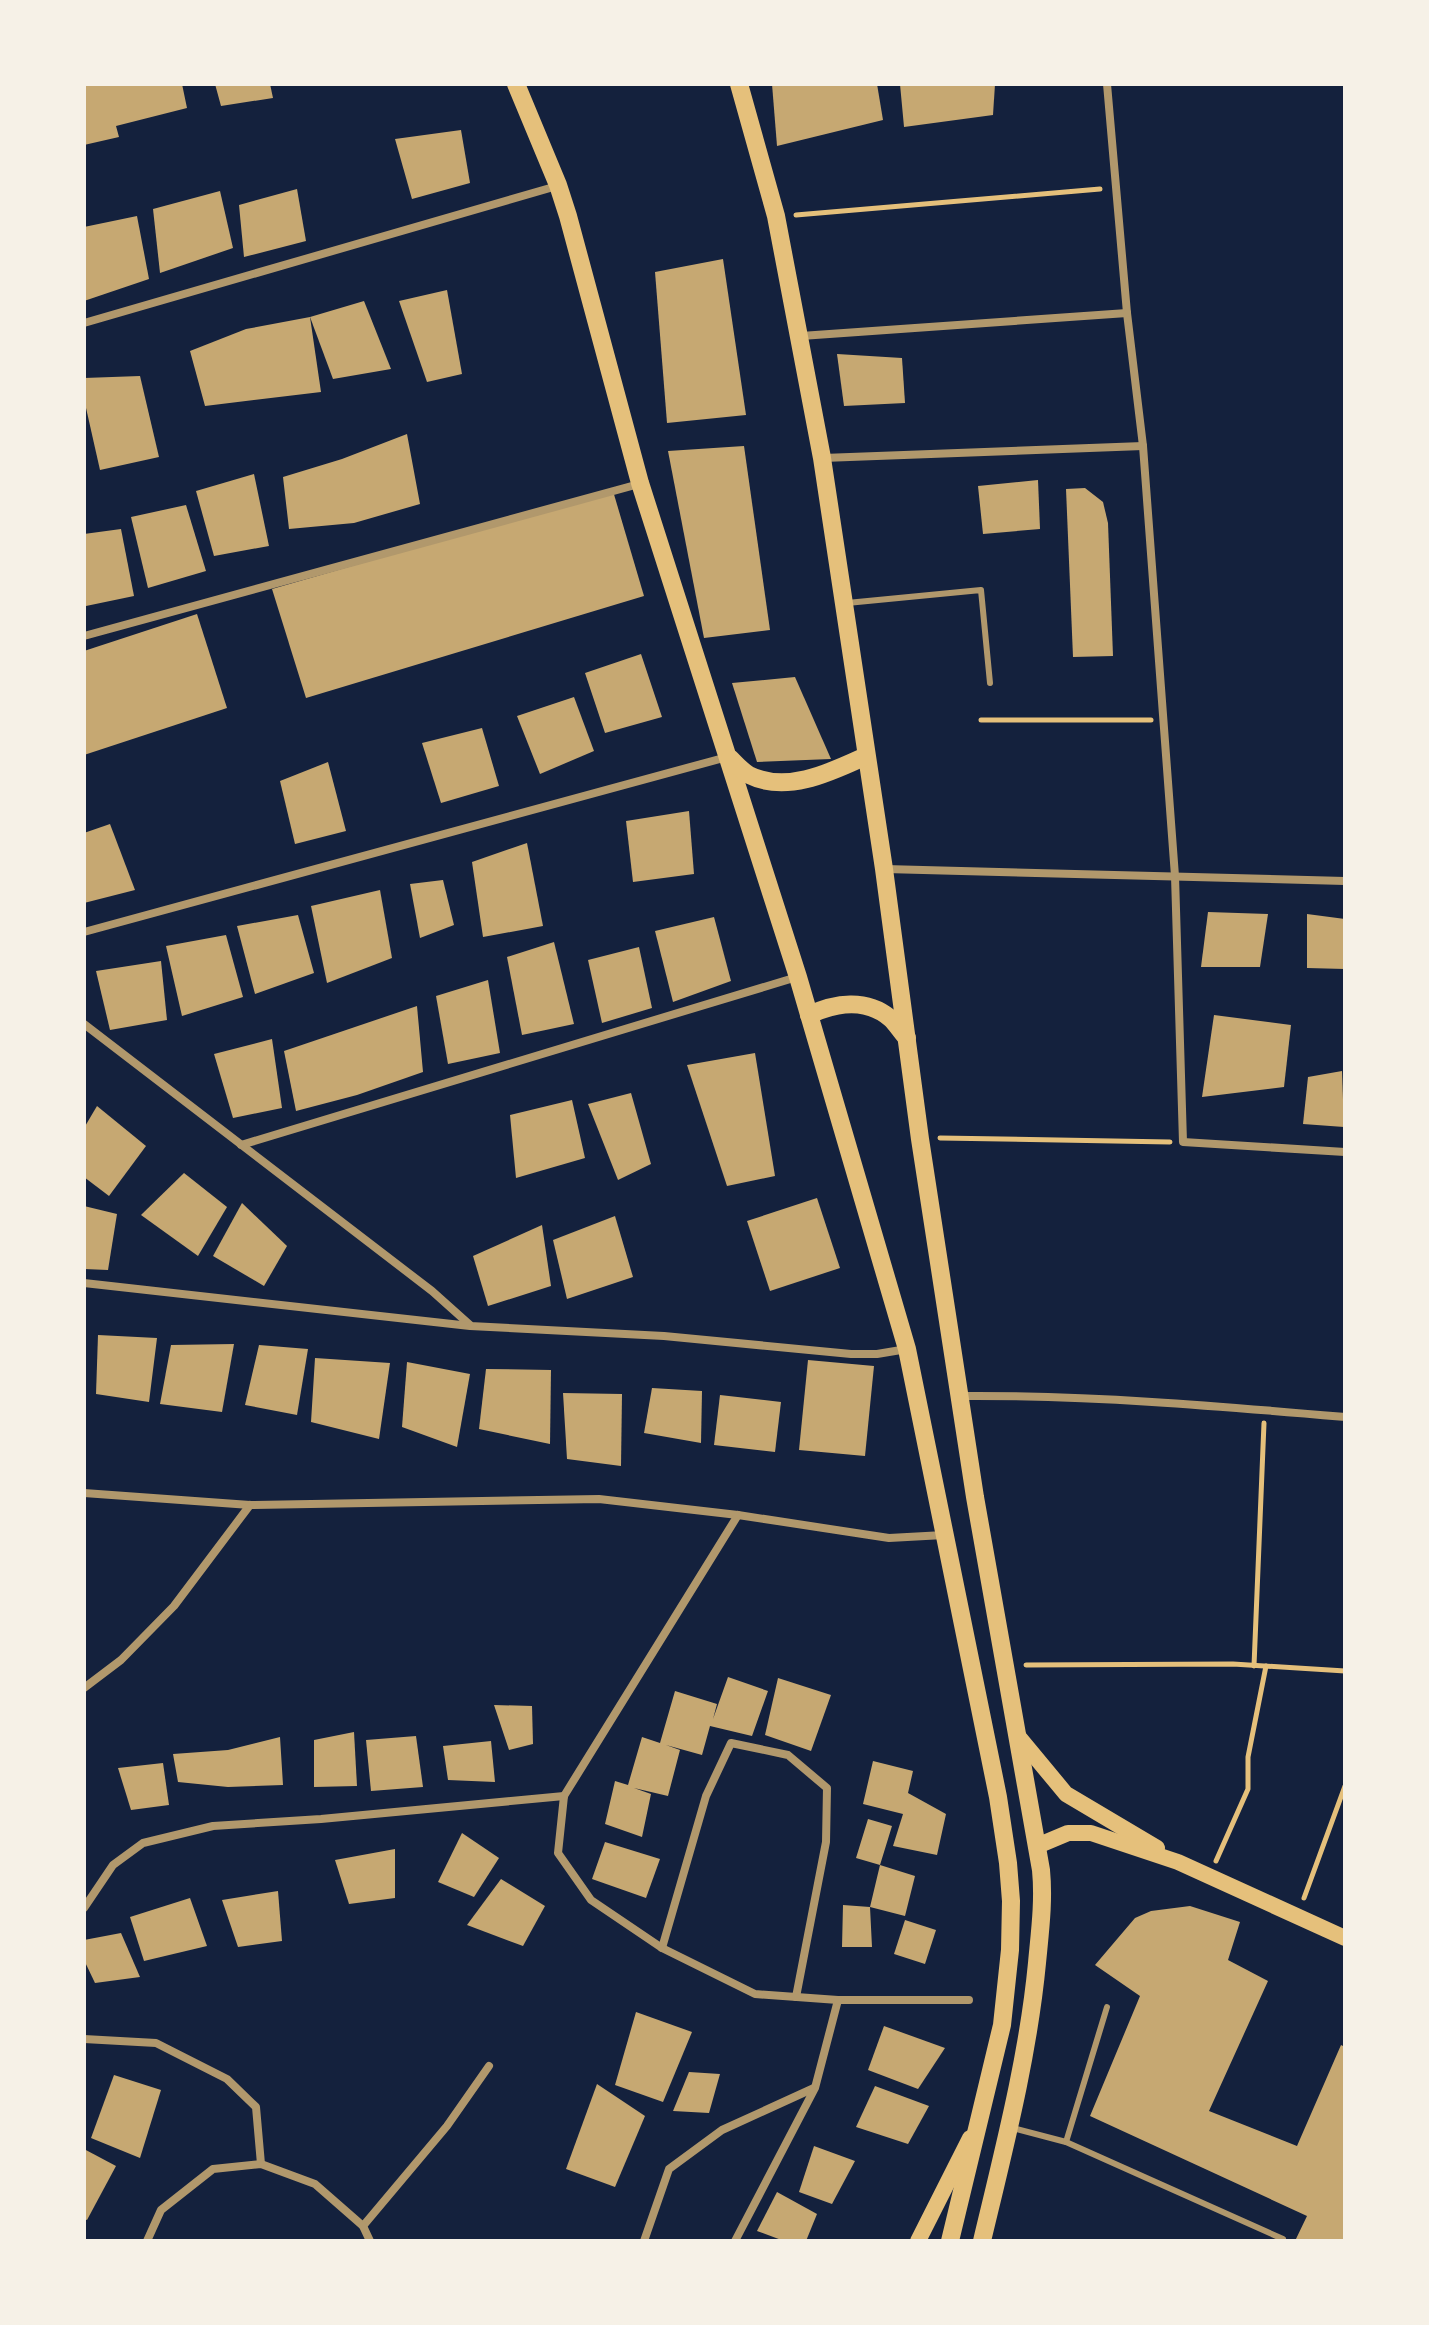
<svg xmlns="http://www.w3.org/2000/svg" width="1429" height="2325" font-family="Ubuntu,sans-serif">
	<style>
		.building { fill: #c6a872 }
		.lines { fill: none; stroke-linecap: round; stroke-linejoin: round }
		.path { stroke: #e5c07b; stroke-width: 5 }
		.service { stroke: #b1986c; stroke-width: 6 }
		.minor { stroke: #b1986c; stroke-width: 8 }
		.secondary { stroke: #e5c07b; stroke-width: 16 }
		.primary { stroke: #e5c07b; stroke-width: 18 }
	</style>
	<rect width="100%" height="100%" fill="#14213d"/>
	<g class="building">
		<polygon points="84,84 182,84 187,108 116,126 119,137 84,145"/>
		<polygon points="215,84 270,84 273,98 221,106"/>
		<polygon points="772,84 877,84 883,120 777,146"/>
		<polygon points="900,84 995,84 993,115 904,127"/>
		<polygon points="461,130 470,183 412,199 395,139"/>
		<polygon points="297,189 306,241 244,257 239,205"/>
		<polygon points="220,191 233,248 160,273 153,209"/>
		<polygon points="137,216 149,279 84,301 84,227"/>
		<polygon points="723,259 746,415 667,423 655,272"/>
		<polygon points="447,290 462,374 427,382 399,301"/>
		<polygon points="364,301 391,369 333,379 310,317"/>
		<polygon points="310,317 321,392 205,406 190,351 246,329"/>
		<polygon points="837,354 902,358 905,403 844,406"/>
		<polygon points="140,376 159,457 100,470 84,399 84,378"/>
		<polygon points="407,434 420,504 354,523 289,529 283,477 342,459"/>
		<polygon points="744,446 770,630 704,638 668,451"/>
		<polygon points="254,474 269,546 214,556 196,491"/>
		<polygon points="1038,480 1040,529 983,534 978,486"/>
		<polygon points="1085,488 1103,502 1108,523 1113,656 1073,657 1066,489"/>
		<polygon points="613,491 644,596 306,698 272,589"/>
		<polygon points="186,505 206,571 148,588 131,517"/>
		<polygon points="121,529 134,596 86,606 84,534"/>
		<polygon points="197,614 227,708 84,755 84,651"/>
		<polygon points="641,654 662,717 605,733 585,673"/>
		<polygon points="795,677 831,759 757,762 732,683"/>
		<polygon points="574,697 594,751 540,774 517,716"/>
		<polygon points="482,728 499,786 441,803 422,743"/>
		<polygon points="328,762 346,831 295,844 280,781"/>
		<polygon points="689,811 694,874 633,882 626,821"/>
		<polygon points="110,824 135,890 84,903 84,833"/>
		<polygon points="527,843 543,926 483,937 472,862"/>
		<polygon points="443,880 454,925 420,938 410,884"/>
		<polygon points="380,890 392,958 327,983 311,906"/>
		<polygon points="1208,912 1268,914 1260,967 1201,967"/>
		<polygon points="1307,914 1345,919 1345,969 1307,968"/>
		<polygon points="298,915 314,973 255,994 237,926"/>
		<polygon points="714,917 731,981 673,1002 655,931"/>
		<polygon points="226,935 243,997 182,1016 166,946"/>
		<polygon points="554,942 574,1024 522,1035 507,957"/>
		<polygon points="639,947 652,1008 602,1023 588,960"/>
		<polygon points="161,961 167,1020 110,1030 96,971"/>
		<polygon points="488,980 500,1053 448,1064 436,996"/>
		<polygon points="417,1006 423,1072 357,1095 296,1111 284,1051"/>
		<polygon points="1214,1015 1291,1025 1284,1087 1202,1097"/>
		<polygon points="272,1039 282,1108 233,1118 214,1054"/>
		<polygon points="755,1053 775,1176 727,1186 687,1065"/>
		<polygon points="1342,1071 1344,1127 1303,1124 1308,1077"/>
		<polygon points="631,1093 651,1164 618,1180 588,1104"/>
		<polygon points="572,1100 585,1158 516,1178 510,1115"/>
		<polygon points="97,1106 146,1146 109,1196 84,1177 84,1128"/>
		<polygon points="184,1173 227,1207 198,1256 141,1215"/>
		<polygon points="817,1198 840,1268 770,1291 747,1221"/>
		<polygon points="242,1203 287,1246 264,1286 213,1256"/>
		<polygon points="84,1206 117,1214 108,1270 84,1269"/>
		<polygon points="615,1216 633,1277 567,1299 553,1240"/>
		<polygon points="542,1225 551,1286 488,1306 473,1256"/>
		<polygon points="98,1335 157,1338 149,1402 96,1394"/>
		<polygon points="234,1344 222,1412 160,1404 171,1345"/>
		<polygon points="259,1345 308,1349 297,1415 245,1405"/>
		<polygon points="315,1358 390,1363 379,1439 311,1422"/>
		<polygon points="808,1360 874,1366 865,1456 799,1450"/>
		<polygon points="407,1362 470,1374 457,1447 402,1427"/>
		<polygon points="486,1369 551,1370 550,1444 479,1429"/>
		<polygon points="652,1388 702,1391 701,1443 644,1433"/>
		<polygon points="563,1393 622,1394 621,1466 567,1459"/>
		<polygon points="720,1395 781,1402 775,1452 714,1445"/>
		<polygon points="728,1677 768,1691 752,1736 710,1726 702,1755 666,1745 680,1750 668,1796 634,1788 651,1794 642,1837 605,1824 615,1781 628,1785 642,1737 660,1743 675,1691 717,1704 713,1719"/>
		<polygon points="778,1678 831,1695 811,1751 765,1735"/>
		<polygon points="494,1705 532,1706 533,1744 509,1750"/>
		<polygon points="354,1732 357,1786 314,1787 314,1740"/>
		<polygon points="416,1736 423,1787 371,1791 366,1740"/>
		<polygon points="280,1737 283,1785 228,1787 178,1782 173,1754 228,1750"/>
		<polygon points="491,1741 495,1782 448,1780 443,1746"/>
		<polygon points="873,1761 913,1771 908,1793 946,1814 937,1855 893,1846 903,1814 863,1804"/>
		<polygon points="163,1763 169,1805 131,1810 118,1768"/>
		<polygon points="868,1819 892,1826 880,1865 915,1876 905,1916 870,1907 872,1947 842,1947 843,1905 870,1907 880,1865 856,1858"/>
		<polygon points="462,1833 499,1858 474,1897 438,1882"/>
		<polygon points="605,1842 660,1859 646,1898 592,1879"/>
		<polygon points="395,1849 395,1898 349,1904 335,1860"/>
		<polygon points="501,1879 545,1906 523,1946 467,1925"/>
		<polygon points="278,1891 282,1941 238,1947 222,1900"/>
		<polygon points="190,1898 207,1946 144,1961 130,1917"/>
		<polygon points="1190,1906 1240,1922 1228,1960 1268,1981 1209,2111 1297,2146 1341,2045 1345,2047 1345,2241 1295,2241 1307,2216 1090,2116 1140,1996 1095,1965 1135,1918 1151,1911"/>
		<polygon points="905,1920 936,1930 925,1964 894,1954"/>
		<polygon points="121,1933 140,1977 95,1983 84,1960 84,1940"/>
		<polygon points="636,2012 692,2032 663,2102 615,2085"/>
		<polygon points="884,2026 945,2048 918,2089 868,2070"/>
		<polygon points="689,2072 720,2074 709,2113 673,2111"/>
		<polygon points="114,2075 161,2090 140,2158 91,2138"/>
		<polygon points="597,2084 645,2116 615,2187 566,2169"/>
		<polygon points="875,2086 929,2106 908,2144 856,2127"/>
		<polygon points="814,2146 855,2161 832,2204 799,2192"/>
		<polygon points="84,2149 116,2166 87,2220 84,2219"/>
		<polygon points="777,2192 817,2214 806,2241 784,2241 757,2231"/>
	</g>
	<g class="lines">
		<g class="path">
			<polyline points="796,215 1100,189"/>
			<polyline points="981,720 1151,720"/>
			<polyline points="940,1138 1170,1142"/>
			<polyline points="1026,1665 1233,1664 1345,1671"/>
			<polyline points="1254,1666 1264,1423"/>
			<polyline points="1216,1861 1248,1789 1248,1757 1266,1666"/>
			<polyline points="1304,1898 1345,1786"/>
		</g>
		<g class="service">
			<polyline points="847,603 981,590 990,683"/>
			<polyline points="1013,2128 1066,2142 1283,2239"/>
			<polyline points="1066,2142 1107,2007"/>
		</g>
		<g class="minor">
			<polyline points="1107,84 1127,313 1143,446 1175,876 1183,1142 1345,1152"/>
			<polyline points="84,323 557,186"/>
			<polyline points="801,336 1127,313"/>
			<polyline points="823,458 1143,446"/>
			<polyline points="84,636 639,484"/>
			<polyline points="885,869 1345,881"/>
			<polyline points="84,932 727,757"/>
			<polyline points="84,1024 432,1291 470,1325"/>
			<polyline points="241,1145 797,977"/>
			<polyline points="84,1283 470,1326 664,1336 851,1354 877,1354 907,1349"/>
			<path d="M961,1396C1090,1395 1217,1406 1345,1417"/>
			<polyline points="84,1493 250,1505 599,1499 738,1515 889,1538 944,1535"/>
			<polyline points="738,1515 564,1796 558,1853 591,1900 662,1948 755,1994 838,2000 969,2000"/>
			<polyline points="84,1688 121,1660 174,1606 250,1505"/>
			<polyline points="84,1908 113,1865 143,1843 213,1826 321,1819 564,1796"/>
			<polyline points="662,1948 706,1796 731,1743 788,1755 827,1788 826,1842 796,1997"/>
			<polyline points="84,2039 156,2043 227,2079 256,2107 261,2164"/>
			<polyline points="363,2226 447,2126 489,2066"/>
			<polyline points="147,2241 161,2210 213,2169 261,2164 315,2184 363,2226 370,2241"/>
			<polyline points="644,2241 669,2169 722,2130 814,2088"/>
			<polyline points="735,2241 815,2088 838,2000"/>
		</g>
		<g class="secondary">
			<polyline points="1018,1736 1066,1794 1157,1848"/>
			<polyline points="1037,1846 1068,1833 1091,1833 1178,1862 1345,1938"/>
			<polyline points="918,2241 970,2138"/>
		</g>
		<g class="primary">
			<polyline points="516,84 558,185 568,216 640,483 798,977 907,1349 998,1797 1008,1863 1011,1901 1010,1950 1002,2025 950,2241"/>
			<path d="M739,84L776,216L822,458L884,869L920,1139L975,1497L1041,1870C1044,1901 1040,1931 1037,1963C1028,2057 1004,2149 982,2241"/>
			<path d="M730,758C736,764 742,771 749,775C787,794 831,772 866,756"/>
			<path d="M809,1015C835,1003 866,998 890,1018C896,1023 901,1032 907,1038"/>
		</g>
	</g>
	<rect width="1429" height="2325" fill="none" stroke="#f6f1e7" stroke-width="172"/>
</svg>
